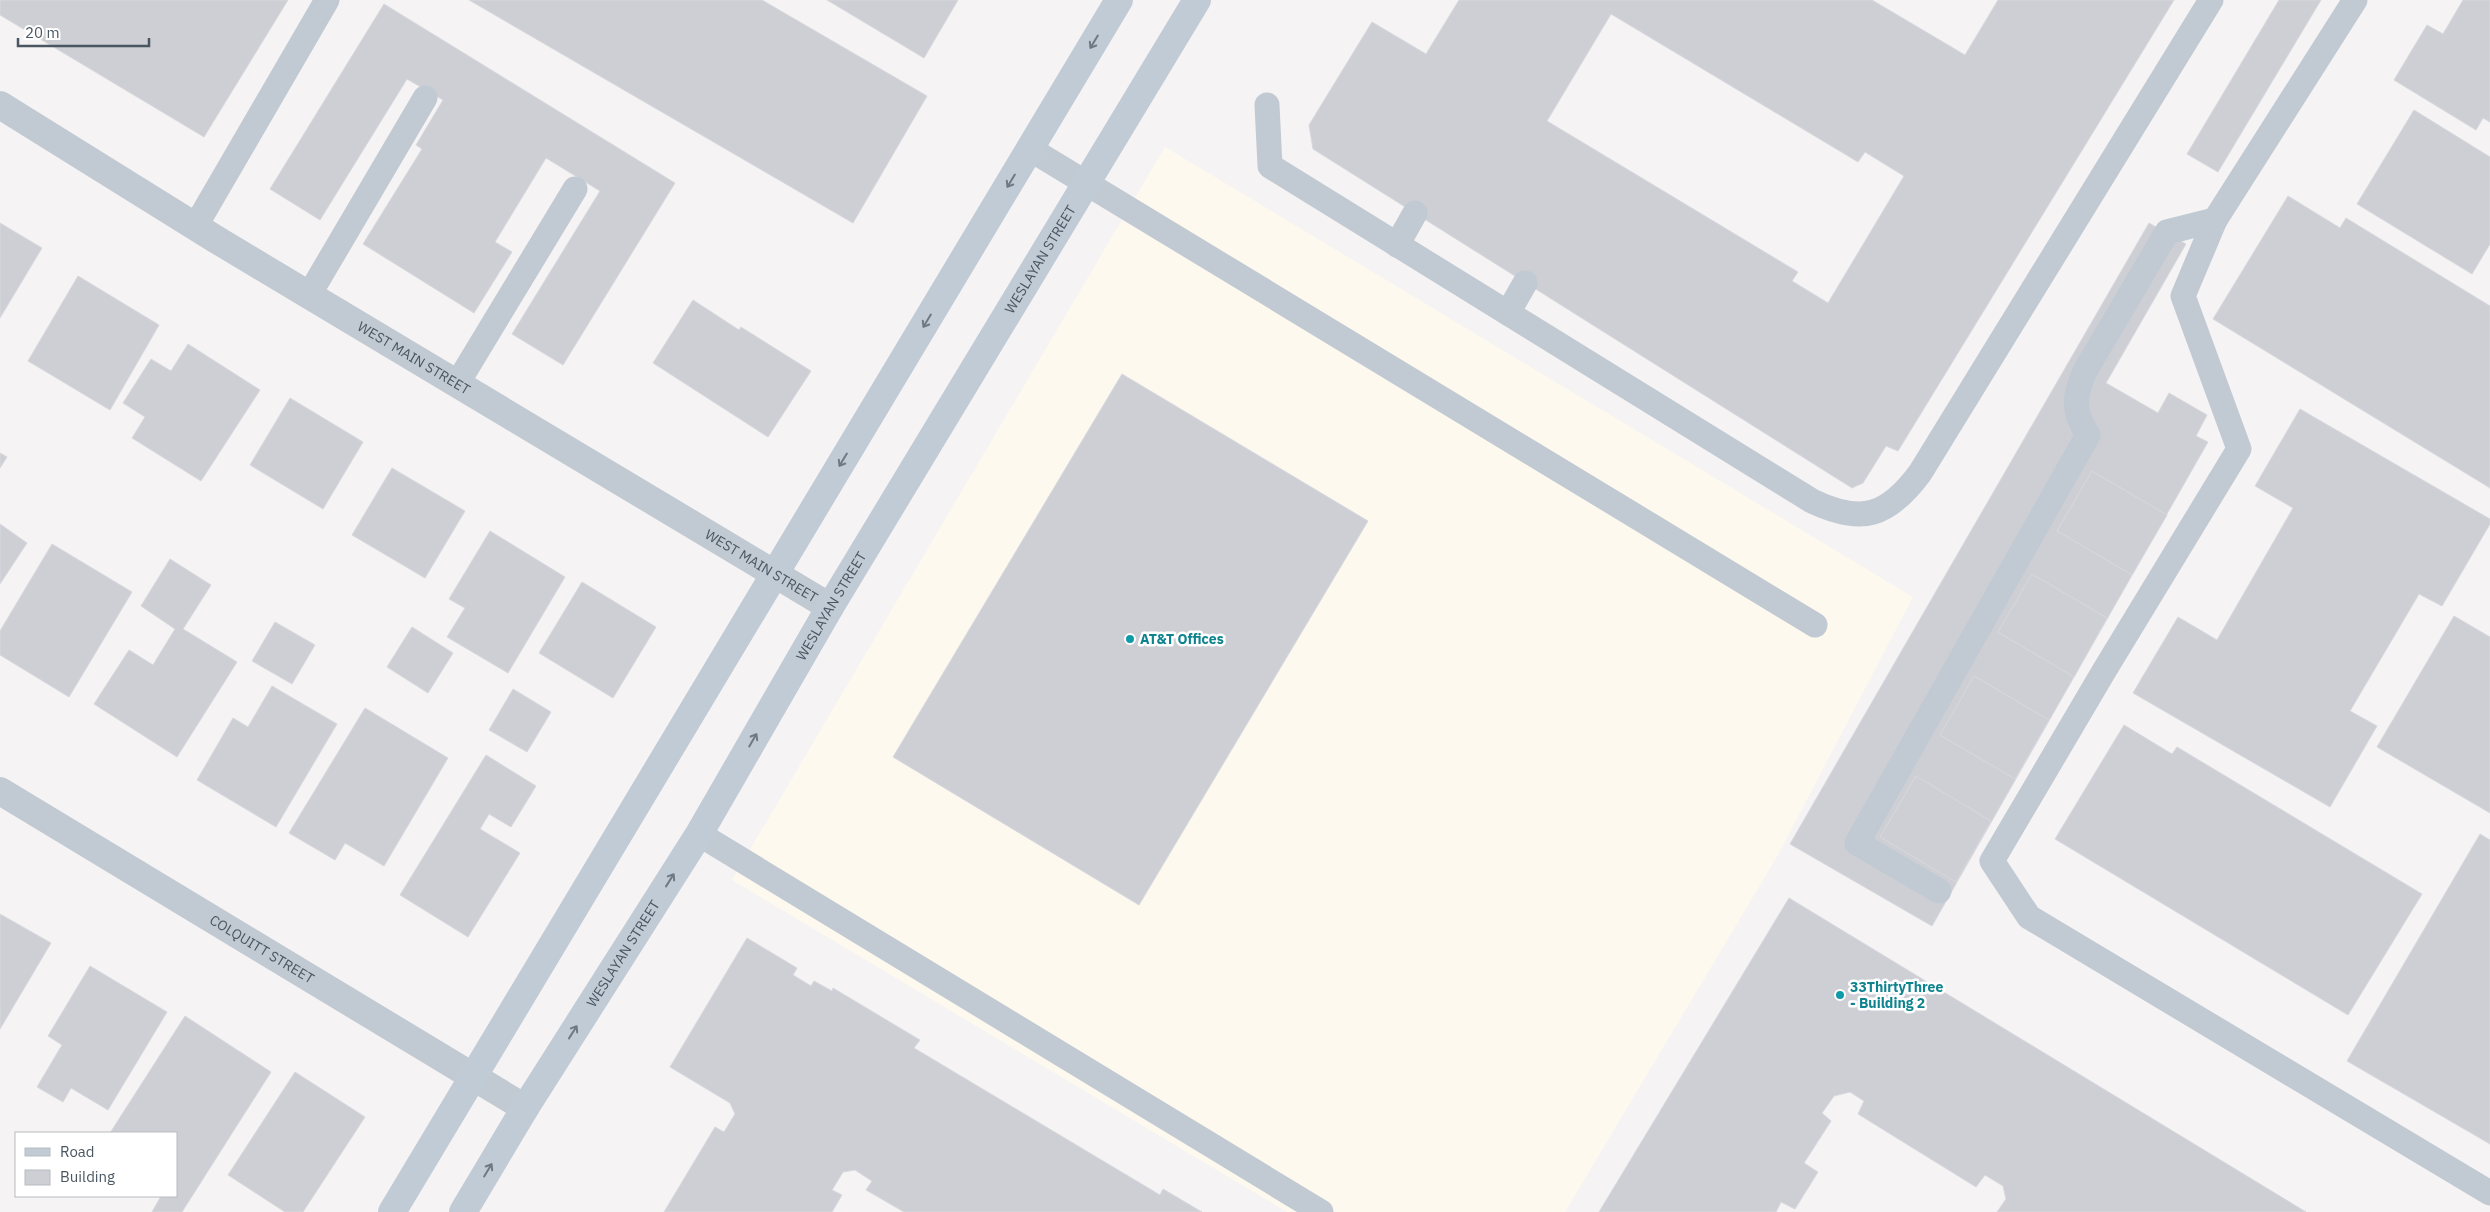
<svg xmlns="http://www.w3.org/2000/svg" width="2490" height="1212" font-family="'IBM Plex Sans',sans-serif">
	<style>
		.commercial { fill: #fdf9ef }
		.building { fill: #cdcfd5; stroke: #d7d9de; fill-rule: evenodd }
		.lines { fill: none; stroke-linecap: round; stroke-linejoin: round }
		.service { stroke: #c1cad2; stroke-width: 25 }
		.minor { stroke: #c1cad2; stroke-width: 28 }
		.secondary { stroke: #c1cbd6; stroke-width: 28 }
		.oneway { stroke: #6e7984 }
		.culture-dot { fill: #0f9aa8; stroke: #fff; stroke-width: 2 }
		.labels { text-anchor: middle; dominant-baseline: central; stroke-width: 5; stroke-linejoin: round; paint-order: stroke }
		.street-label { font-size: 14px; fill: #4a5661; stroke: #fff }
		.culture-label { font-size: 14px; font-weight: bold; fill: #0d838f; stroke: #fff; text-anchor: start }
	</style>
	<rect width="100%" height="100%" fill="#f5f3f3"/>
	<polygon class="commercial" points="1165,147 1913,597 1778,855 1565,1212 1287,1212 732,880"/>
	<g class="building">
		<polygon points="0,0 288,0 204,137 0,15"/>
		<polygon points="469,0 762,0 927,96 853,223"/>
		<polygon points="827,0 958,0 924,58"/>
		<path d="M1459,0H1872L1965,55L1998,0H2174L1898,451L1886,446L1863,483L1852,488L1313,149L1309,125L1372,22L1426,54ZM1611,14L1858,162L1865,152L1904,176L1828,303L1792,281L1798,272L1547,121Z"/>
		<polygon points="2279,0 2321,0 2218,172 2187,154"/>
		<polygon points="2463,0 2490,0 2490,122 2483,118 2476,130 2394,80 2427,25 2443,34"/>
		<polygon points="384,4 675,183 563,365 512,334 600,191 546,158 495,242 512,252 474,313 363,244 422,149 416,145 443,100 407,79 320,220 270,189"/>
		<polygon points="2414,110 2490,157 2490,244 2472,274 2357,204"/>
		<polygon points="2288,196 2340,228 2346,218 2490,306 2490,488 2213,319"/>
		<polygon points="0,223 42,248 0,318"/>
		<polygon points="2149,223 2186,244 2106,383 2158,413 2169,393 2207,415 2196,436 2208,442 1932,926 1790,844"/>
		<polygon points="78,276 159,325 110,410 28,361"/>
		<polygon points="693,300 739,330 741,327 811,371 768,437 653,363"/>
		<polygon points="188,344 260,390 201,481 132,438 145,417 123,403 151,359 171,371"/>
		<polygon points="1122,374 1368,521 1139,905 893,757"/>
		<polygon points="290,398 363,442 323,509 250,465"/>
		<polygon points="2300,409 2490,519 2490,524 2442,606 2419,594 2350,711 2377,726 2330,807 2133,693 2178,617 2217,640 2293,508 2255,486"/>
		<polygon points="0,453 7,457 0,468"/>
		<polygon points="392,468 465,511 425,578 352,535"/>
		<polygon points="2092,471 2167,515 2132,575 2057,531"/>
		<polygon points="0,524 27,543 0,584"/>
		<polygon points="490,531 565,577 508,673 447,637 465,608 449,599"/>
		<polygon points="52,544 132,592 69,697 0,655 0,631"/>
		<polygon points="170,559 211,585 183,629 237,662 177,757 94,704 129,650 153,665 175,629 141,606"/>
		<polygon points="2032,574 2107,618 2074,677 1998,632"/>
		<polygon points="582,582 656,627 613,698 539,653"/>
		<polygon points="2454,616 2490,637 2490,813 2377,747"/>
		<polygon points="275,622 315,645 292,684 252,661"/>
		<polygon points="412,627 453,653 428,693 387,667"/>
		<polygon points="1974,676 2049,720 2015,779 1940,735"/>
		<polygon points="272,686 337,724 276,827 197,780 233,718 248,727"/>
		<polygon points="513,689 551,712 527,752 489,730"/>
		<polygon points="365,708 448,758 384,866 345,843 335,860 289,833"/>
		<polygon points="2124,725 2172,754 2177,747 2422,894 2348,1015 2055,839"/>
		<polygon points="486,755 536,786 511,827 489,814 480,829 520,853 468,937 400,895"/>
		<polygon points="1916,776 1991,821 1956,882 1880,837"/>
		<polygon points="2480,834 2490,840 2490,1144 2347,1061"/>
		<polygon points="1789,898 2306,1212 1997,1212 2006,1199 2003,1186 1985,1175 1976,1187 1858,1114 1864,1101 1850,1092 1834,1096 1822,1113 1831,1121 1804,1163 1818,1172 1795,1209 1781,1202 1776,1212 1599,1212"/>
		<polygon points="0,914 51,943 0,1029"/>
		<polygon points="747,938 797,968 793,975 811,986 814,981 832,991 833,988 920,1040 914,1048 1160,1195 1163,1189 1202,1212 904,1212 866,1190 872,1181 855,1170 843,1172 832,1190 842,1195 832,1212 664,1212 715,1127 724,1132 735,1114 730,1103 670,1067"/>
		<polygon points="90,966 167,1012 108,1110 71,1088 63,1102 37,1087 62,1045 48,1036"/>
		<polygon points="185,1016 271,1072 182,1212 152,1212 161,1196 176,1196 176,1133 110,1133"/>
		<polygon points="295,1072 365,1117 303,1212 285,1212 228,1175"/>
	</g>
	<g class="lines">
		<g class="service">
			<polyline points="2355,0 2215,220 2183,296 2239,449 2104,671 1992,861 2029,917 2490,1193"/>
			<path d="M1267,105L1270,166L1812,501C1862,525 1888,516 1920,473L2211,0"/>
			<polyline points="1030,149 1815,625"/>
			<polyline points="195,227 327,0"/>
			<polyline points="1397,245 1415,213"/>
			<polyline points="309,295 425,98"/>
			<polyline points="1508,313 1525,283"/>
			<polyline points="457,384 575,189"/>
			<polyline points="699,834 1321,1212"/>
			<path d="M1939,891L1857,843L2088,435C2072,411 2074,396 2085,371L2167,232L2215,220"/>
		</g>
		<g class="minor">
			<path id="s1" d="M0,105L217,240L830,607"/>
			<path id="s2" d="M0,791L525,1108"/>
		</g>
		<g class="secondary">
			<polyline points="392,1212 1119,0"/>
			<path id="s3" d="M463,1212L525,1108L699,834L830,607L1197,0"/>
		</g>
	</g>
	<defs><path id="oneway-shaft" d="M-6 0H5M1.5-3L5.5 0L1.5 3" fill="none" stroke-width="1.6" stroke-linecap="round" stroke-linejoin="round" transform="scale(1.25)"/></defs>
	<g class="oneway">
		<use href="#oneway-shaft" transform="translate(1094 42) rotate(121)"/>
		<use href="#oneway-shaft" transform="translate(1011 181) rotate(121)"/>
		<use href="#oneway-shaft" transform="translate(927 321) rotate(121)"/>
		<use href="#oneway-shaft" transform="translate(843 460) rotate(121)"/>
		<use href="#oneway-shaft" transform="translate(753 740) rotate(-60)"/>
		<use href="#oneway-shaft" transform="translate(670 880) rotate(-58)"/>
		<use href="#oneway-shaft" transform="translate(573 1032) rotate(-58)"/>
		<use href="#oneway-shaft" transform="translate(488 1170) rotate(-59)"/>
	</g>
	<g class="culture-dot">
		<circle cx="1130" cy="639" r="5"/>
		<circle cx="1840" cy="995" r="5"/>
	</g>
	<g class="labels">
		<g class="street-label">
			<text stroke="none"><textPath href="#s3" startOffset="1114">WESLAYAN STREET</textPath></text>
			<text stroke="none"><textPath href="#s1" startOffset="485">WEST MAIN STREET</textPath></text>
			<text stroke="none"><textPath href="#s1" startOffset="890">WEST MAIN STREET</textPath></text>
			<text stroke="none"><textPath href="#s3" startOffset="709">WESLAYAN STREET</textPath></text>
			<text stroke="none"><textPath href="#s2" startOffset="306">COLQUITT STREET</textPath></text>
			<text stroke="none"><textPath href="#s3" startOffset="304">WESLAYAN STREET</textPath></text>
		</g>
		<g class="culture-label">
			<text x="1140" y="639">AT&amp;T Offices</text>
			<text x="1850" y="987">33ThirtyThree<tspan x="1850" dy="16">- Building 2</tspan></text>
		</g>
	</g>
	<rect x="15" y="1132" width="162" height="65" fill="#ffffff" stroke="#b7bbc0"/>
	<rect x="25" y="1148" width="25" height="8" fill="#c1cbd6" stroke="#b7bbc0"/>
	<text x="60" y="1157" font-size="15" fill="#4a5661">Road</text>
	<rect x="25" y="1170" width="25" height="15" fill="#cdcfd5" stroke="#b7bbc0"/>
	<text x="60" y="1182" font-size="15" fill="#4a5661">Building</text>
	<path d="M18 38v8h131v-8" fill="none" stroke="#4a5661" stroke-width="2.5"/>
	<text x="25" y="38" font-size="15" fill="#4a5661" stroke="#ffffff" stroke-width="4" paint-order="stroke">20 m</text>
</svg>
